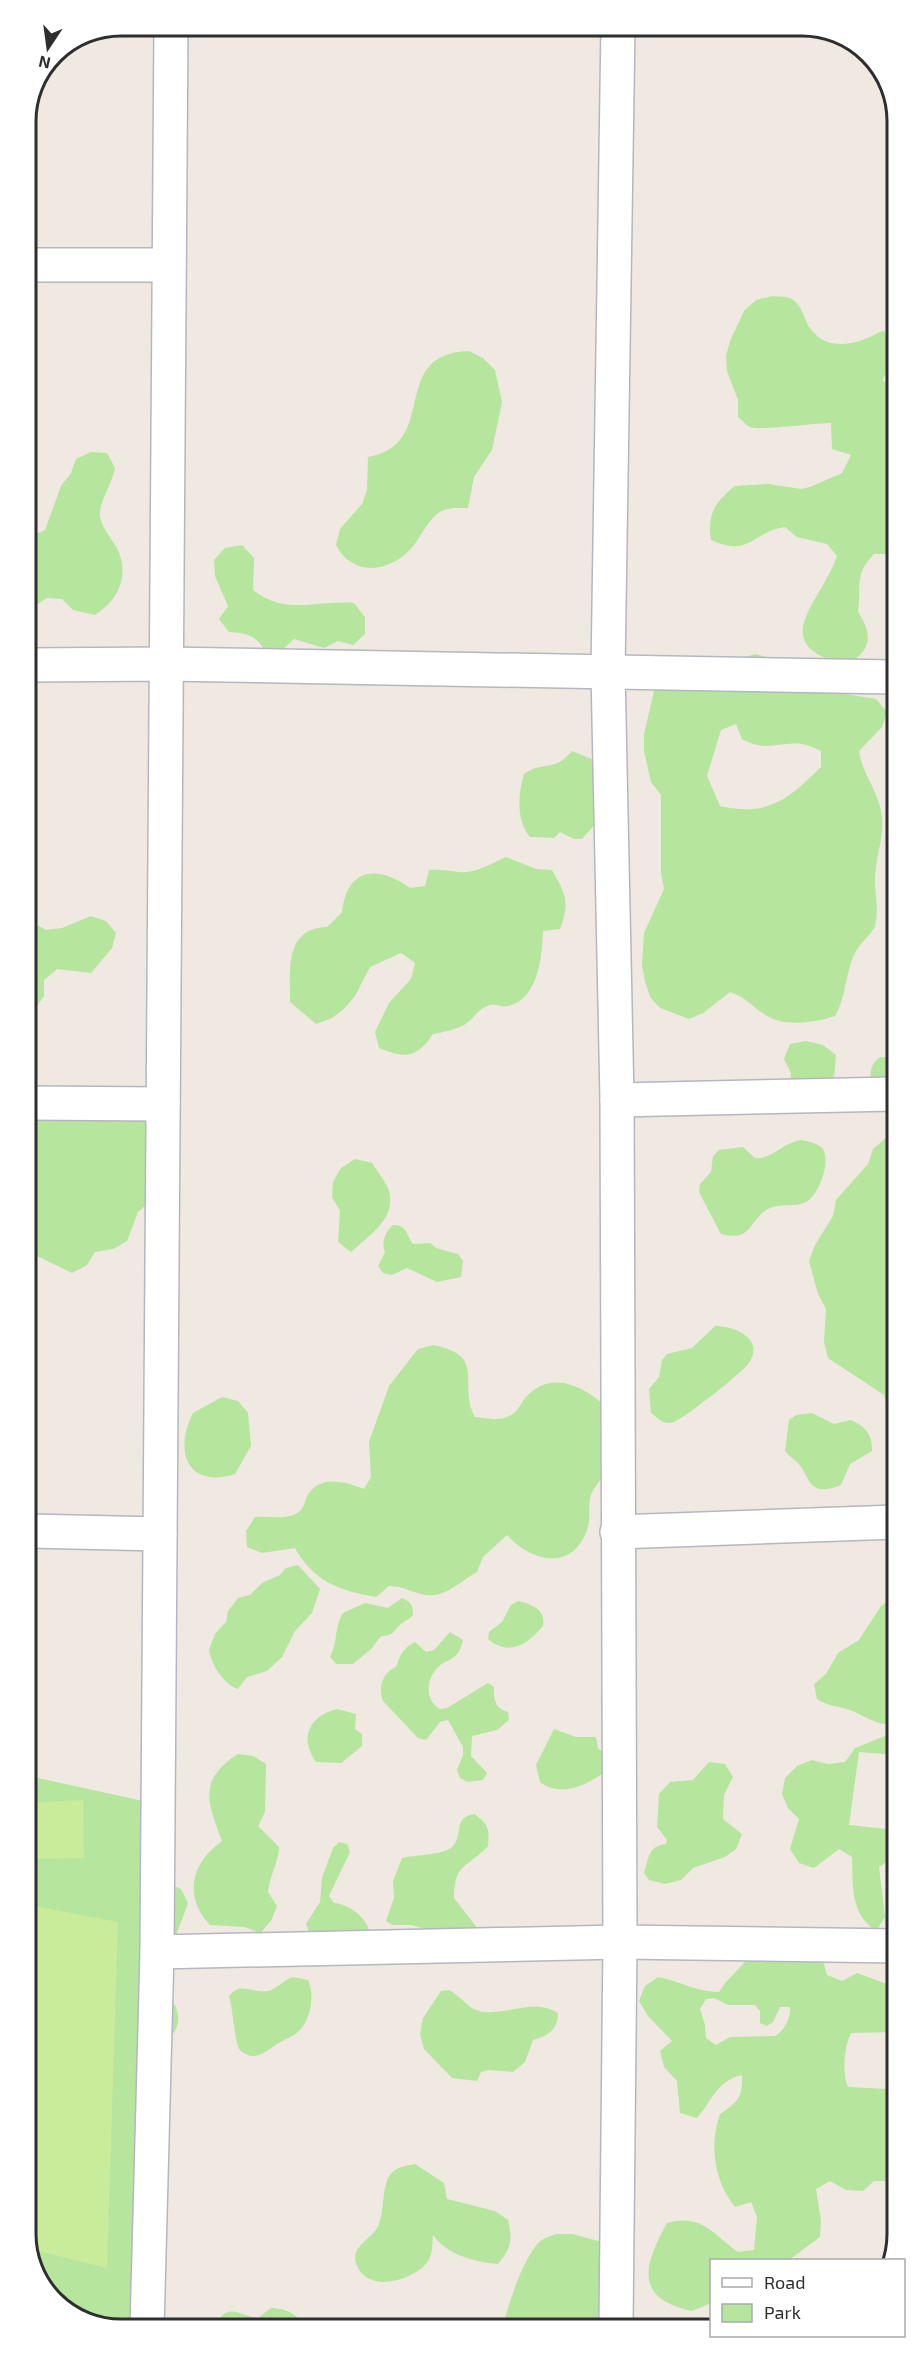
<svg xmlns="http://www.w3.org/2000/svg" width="923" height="2355" font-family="'Exo 2',sans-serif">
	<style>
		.green { fill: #b6e59e; fill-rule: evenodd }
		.pitch { fill: #c9ec9a }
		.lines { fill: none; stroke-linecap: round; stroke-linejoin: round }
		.street-casing { stroke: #b4b7c1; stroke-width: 36 }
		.street { stroke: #fff; stroke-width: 33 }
		.rim { fill: none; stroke: #2e2e2e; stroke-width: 3 }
	</style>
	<rect width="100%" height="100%" fill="#efe9e1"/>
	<g class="green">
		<path d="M773,296C779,297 787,296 792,299C803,307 803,317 809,327C828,354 858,344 882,331L893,334V361L882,381L893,382L894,554H874C853,576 862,586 858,612C874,636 871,652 845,665C765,643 820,605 837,556L827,544L797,537L785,527C751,532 751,558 711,540C707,514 715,502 735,486L769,484L801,489L810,487L842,473L851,455L832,449L831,423C815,423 758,431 750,427C746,425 742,420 738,417V400L727,371L726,356L730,341L744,311L756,300Z"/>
		<path d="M469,351L483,358L495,370L502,402L492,450L474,477L468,508C457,508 446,507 437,514C423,526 417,547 402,557C378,574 350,572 336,545L340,529L362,504L367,490L368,457C442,444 386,354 469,351Z"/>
		<path d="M91,452L107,453L115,468C113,482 98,503 100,517C103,533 118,544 121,559C127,583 114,603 95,615L73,610L62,599L47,598L27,611V538L45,530L61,486L71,473L76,459Z"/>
		<path d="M242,545L254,558L253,590C285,616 316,600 354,603L365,617V634L353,645L338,641L324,648L294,639L282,650L267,654C258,637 249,633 229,632L219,619L228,606L215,576L214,560L225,548Z"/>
		<path d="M755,654L786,662L827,691L876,699L887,712L882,727L859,751C862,773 877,789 881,811C886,835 875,856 875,880C875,895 879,910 875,926C872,934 861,942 856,951C845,971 847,996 835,1016C817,1022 787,1027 769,1017C754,1009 748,998 730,992L703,1013L689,1019L660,1008L650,997L645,981L642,965L644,933L664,889L661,873V795L651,782L644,751V734L655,687ZM736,724L742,739C773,757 786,732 821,751V767C788,799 769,817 720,806L707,776L721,730Z"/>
		<path d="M572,751L594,760L598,821L582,839H574L560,832L554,838L530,837C516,821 518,793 524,774C544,760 554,773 572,751Z"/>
		<path d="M506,857L536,869L552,870C566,895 570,902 560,929L543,931C542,955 539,999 508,1006C502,1008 495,1003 490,1005C478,1008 474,1019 464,1025C455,1030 443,1032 433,1034C417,1058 406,1059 379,1048L375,1032L389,1003L411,979L415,963L401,953L370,967L355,996L345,1008L332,1018L316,1024L290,1002C290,968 285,928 327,927L342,912C347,868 377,864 410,888L425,886L429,870C440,869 448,871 459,872C475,874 492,863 506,857Z"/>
		<polygon points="91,916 106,921 116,933 112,948 91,973 57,969 44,980 44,996 28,1019 27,919 46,930 62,928"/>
		<polygon points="806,1041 823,1045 836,1055 833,1089 790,1088 791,1073 784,1059 790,1044"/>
		<path d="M880,1057L895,1058V1101L872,1086C869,1074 870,1064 880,1057Z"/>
		<polygon points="131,1099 151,1125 150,1201 138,1212 127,1241 113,1249 95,1252 87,1265 72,1273 33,1254 28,1255 28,1116"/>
		<polygon points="895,1135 896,1421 888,1411 884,1395 828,1358 824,1342 826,1309 818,1294 809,1261 815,1245 833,1216 836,1200 868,1164 873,1149 886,1138"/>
		<path d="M801,1140C808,1141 817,1143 822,1148C832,1160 819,1195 806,1202C794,1208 779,1202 766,1210C749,1221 752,1242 721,1234L699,1192L700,1184L711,1172L713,1156L719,1150L743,1147L755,1158C772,1160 783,1142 801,1140Z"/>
		<path d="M355,1159L372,1163C377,1171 386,1182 389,1191C397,1219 367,1237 351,1252L338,1242L340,1211L332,1197L333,1182L341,1168Z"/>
		<path d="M393,1225C407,1225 406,1234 413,1244L430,1243L436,1248L458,1254L463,1261L461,1277L437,1282L407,1268L392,1275L383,1273L378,1266L385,1252C381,1242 385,1232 393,1225Z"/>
		<path d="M715,1326C736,1326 766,1340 748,1364C743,1372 679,1423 671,1423C663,1424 658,1418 651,1413L649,1389L659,1377L662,1360L667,1354L692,1348Z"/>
		<path d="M433,1345C488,1356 457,1382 475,1417C485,1418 497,1421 507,1417C520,1412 520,1402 529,1394C555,1369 589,1389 610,1411C609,1430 610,1452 605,1471C603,1480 593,1486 590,1498C588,1509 591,1519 587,1530C572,1572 531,1562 507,1535L483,1557L477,1572C458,1582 445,1600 421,1594C409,1591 402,1586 389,1586L376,1597C340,1591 313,1581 295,1548L262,1553L247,1547L246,1531L255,1517C269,1516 290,1521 301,1510C305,1506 305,1498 309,1493C323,1475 345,1482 364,1489L371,1477L369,1442L389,1386L418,1349Z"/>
		<path d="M222,1397L238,1401L248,1413L251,1446L235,1474C188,1489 173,1452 193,1413Z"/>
		<path d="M812,1413L834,1424L851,1420C865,1426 873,1435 872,1451L850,1464L841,1485C806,1499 811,1475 796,1461C792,1458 788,1455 785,1451L789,1420L796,1415Z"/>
		<path d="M298,1565L320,1589L312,1613L295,1631L282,1657L267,1671L247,1677L238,1689C224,1685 211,1664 209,1650L215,1634L226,1622L228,1611L238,1598L250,1595L262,1583L280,1575L286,1568Z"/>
		<path d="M896,1595V1722C879,1729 865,1715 850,1710C838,1706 827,1706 817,1699L814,1684L826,1674L838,1653L859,1640L881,1606Z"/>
		<path d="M402,1598C411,1602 413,1605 413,1615C410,1619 404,1621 401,1624C393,1631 394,1636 381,1636L371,1649L353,1664H336L330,1657C338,1642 334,1627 343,1613L365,1603L388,1608Z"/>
		<path d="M518,1601C532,1604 546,1610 543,1626C526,1646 509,1656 488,1639L489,1632L502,1622L511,1605Z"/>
		<path d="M450,1632L463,1640C462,1644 461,1649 458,1653C453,1660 444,1661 438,1667C426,1680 424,1699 440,1709L447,1708L488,1683L494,1687C494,1699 494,1708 508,1712L509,1720L497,1730L472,1736L471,1756L487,1773L483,1780L468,1782L460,1778L457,1770L463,1755V1747L448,1720L440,1722L426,1740L418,1738L383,1701C378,1688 382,1673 396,1667C400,1655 403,1648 415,1642L426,1652L434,1650Z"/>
		<path d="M337,1709L356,1714L355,1729L362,1734V1746L341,1763L316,1762C299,1738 309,1716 337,1709Z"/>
		<path d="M554,1729L576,1737H596L598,1749L609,1754L605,1772C586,1785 562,1798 540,1782L536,1765Z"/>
		<path d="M890,1734L896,1735V1755L859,1752L849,1825L897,1830V1858H892L879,1867L885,1917L876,1931C850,1913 853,1886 852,1857L839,1849L814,1868L799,1863L790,1849L799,1819L788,1808L782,1794L785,1778L797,1766L812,1760L828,1764L845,1762L855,1748Z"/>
		<path d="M238,1754L253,1756L266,1764L265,1812L258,1826L279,1847C278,1865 270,1874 268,1892L277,1906L271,1921L260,1933L245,1927L210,1925C183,1896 191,1863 222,1841C207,1801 198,1780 238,1754Z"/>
		<path d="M709,1762L725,1764L733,1777L724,1795L723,1819L742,1834L736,1849L725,1857L693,1868L681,1880L665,1884L649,1880L644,1873C649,1858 648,1846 666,1844L667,1840L657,1827L659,1794L670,1782L693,1780Z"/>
		<path d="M29,1776L143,1801L141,1893L174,1886L181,1889L188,1903L174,1941L160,2000L175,2005C187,2033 162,2045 142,2059H137L130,2329H115L63,2310L30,2264Z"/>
		<path d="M474,1814C488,1823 490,1830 488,1846C468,1868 454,1862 454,1898L478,1929L475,1936L451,1937L411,1925H393L386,1921L394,1898L393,1881L402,1858C413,1855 444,1855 452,1847C464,1836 452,1818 474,1814Z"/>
		<path d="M339,1842L347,1844L350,1852L329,1896L334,1903C348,1904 365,1916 369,1930L365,1937L313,1942L306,1924L320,1902L322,1878L333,1848Z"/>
		<path d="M750,1955L823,1961L827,1975L842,1981L857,1973L887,1984L897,1980V2032L851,2033C844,2046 842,2074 848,2087L887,2089L897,2094V2181H874L863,2191L846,2190L830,2181L816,2189L821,2221L820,2237L789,2260H712L711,2303L692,2311C633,2298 644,2265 667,2223C701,2213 713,2234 738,2252L754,2250L757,2217L751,2202L735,2207C714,2181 709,2145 720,2114C738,2102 743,2097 742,2075C716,2081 713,2100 697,2118L680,2113L677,2081L664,2067L660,2051L672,2041L648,2016L639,2001L645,1986L658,1977C680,1981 696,1992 719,1992C728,1977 740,1970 750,1955ZM714,1998L728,2005H755L760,2011V2023L767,2026L773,2022L780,2007H790C791,2018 784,2031 775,2036L730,2037L716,2045L706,2038L705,2025L700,2009L706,1999Z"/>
		<path d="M293,1977L308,1980C315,1995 311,2020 298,2032C292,2037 283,2040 277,2044C265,2052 254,2063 240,2050C235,2046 233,2008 229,1996C242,1981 252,1994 268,1991C277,1989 283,1980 293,1977Z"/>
		<path d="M449,1990C461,1996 469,2011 484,2012C506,2015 534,1998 558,2013C558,2029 548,2036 533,2040L525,2062L513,2072L489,2070L481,2072L477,2081L452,2078L424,2049L420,2034L423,2018L441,1991Z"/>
		<path d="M415,2164L444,2183L447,2199L495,2211L508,2220C513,2239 511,2249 498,2264C475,2262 447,2255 433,2235C432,2246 433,2257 425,2265C408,2282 368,2292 357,2266C348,2246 374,2239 379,2224C384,2210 382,2192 388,2178C394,2167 404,2166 415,2164Z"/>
		<path d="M556,2234H572L602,2242L618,2326L503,2327C507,2307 526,2250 542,2240C546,2237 551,2236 556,2234Z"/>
		<path d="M271,2308C285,2308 299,2314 304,2328L213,2329C227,2300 237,2315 258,2318Z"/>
	</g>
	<g class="pitch">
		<polygon points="83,1800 84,1858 30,1859 29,1803"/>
		<polygon points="30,1905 118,1922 107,2268 30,2249"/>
	</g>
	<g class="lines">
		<defs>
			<g id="street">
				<polyline points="26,265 169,265"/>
				<polyline points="27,665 166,664 894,677"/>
				<polyline points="617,1100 895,1094"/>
				<polyline points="28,1103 163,1104"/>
				<polyline points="29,1531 160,1534"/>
				<polyline points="617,1532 896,1522"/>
				<polyline points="157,1952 620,1942 897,1946"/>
				<polyline points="616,2326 620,1942 617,1100 608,671 618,26"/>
				<polyline points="147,2329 157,1952 171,26"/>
			</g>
		</defs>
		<use href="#street" class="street-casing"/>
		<use href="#street" class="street"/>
	</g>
	<path d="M0 0H923V2355H0ZM121 36H802A85 85 0 0 1 887 121V2234A85 85 0 0 1 802 2319H121A85 85 0 0 1 36 2234V121A85 85 0 0 1 121 36Z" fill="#fff" fill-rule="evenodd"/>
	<path class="rim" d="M121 36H802A85 85 0 0 1 887 121V2234A85 85 0 0 1 802 2319H121A85 85 0 0 1 36 2234V121A85 85 0 0 1 121 36Z"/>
	<rect x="710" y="2259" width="195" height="78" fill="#ffffff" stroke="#ababab" stroke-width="1.5"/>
	<rect x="722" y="2278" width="30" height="9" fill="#ffffff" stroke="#ababab" stroke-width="1.5"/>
	<text x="764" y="2289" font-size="18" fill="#2e2e2e">Road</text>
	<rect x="722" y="2304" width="30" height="18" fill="#b6e59e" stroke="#ababab" stroke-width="1.5"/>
	<text x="764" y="2319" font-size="18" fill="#2e2e2e">Park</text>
	<g transform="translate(48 48) rotate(193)" stroke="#ffffff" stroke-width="4.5" paint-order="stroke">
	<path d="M0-4.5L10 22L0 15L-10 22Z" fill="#2e2e2e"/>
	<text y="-9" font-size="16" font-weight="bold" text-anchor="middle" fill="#2e2e2e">N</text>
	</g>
</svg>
